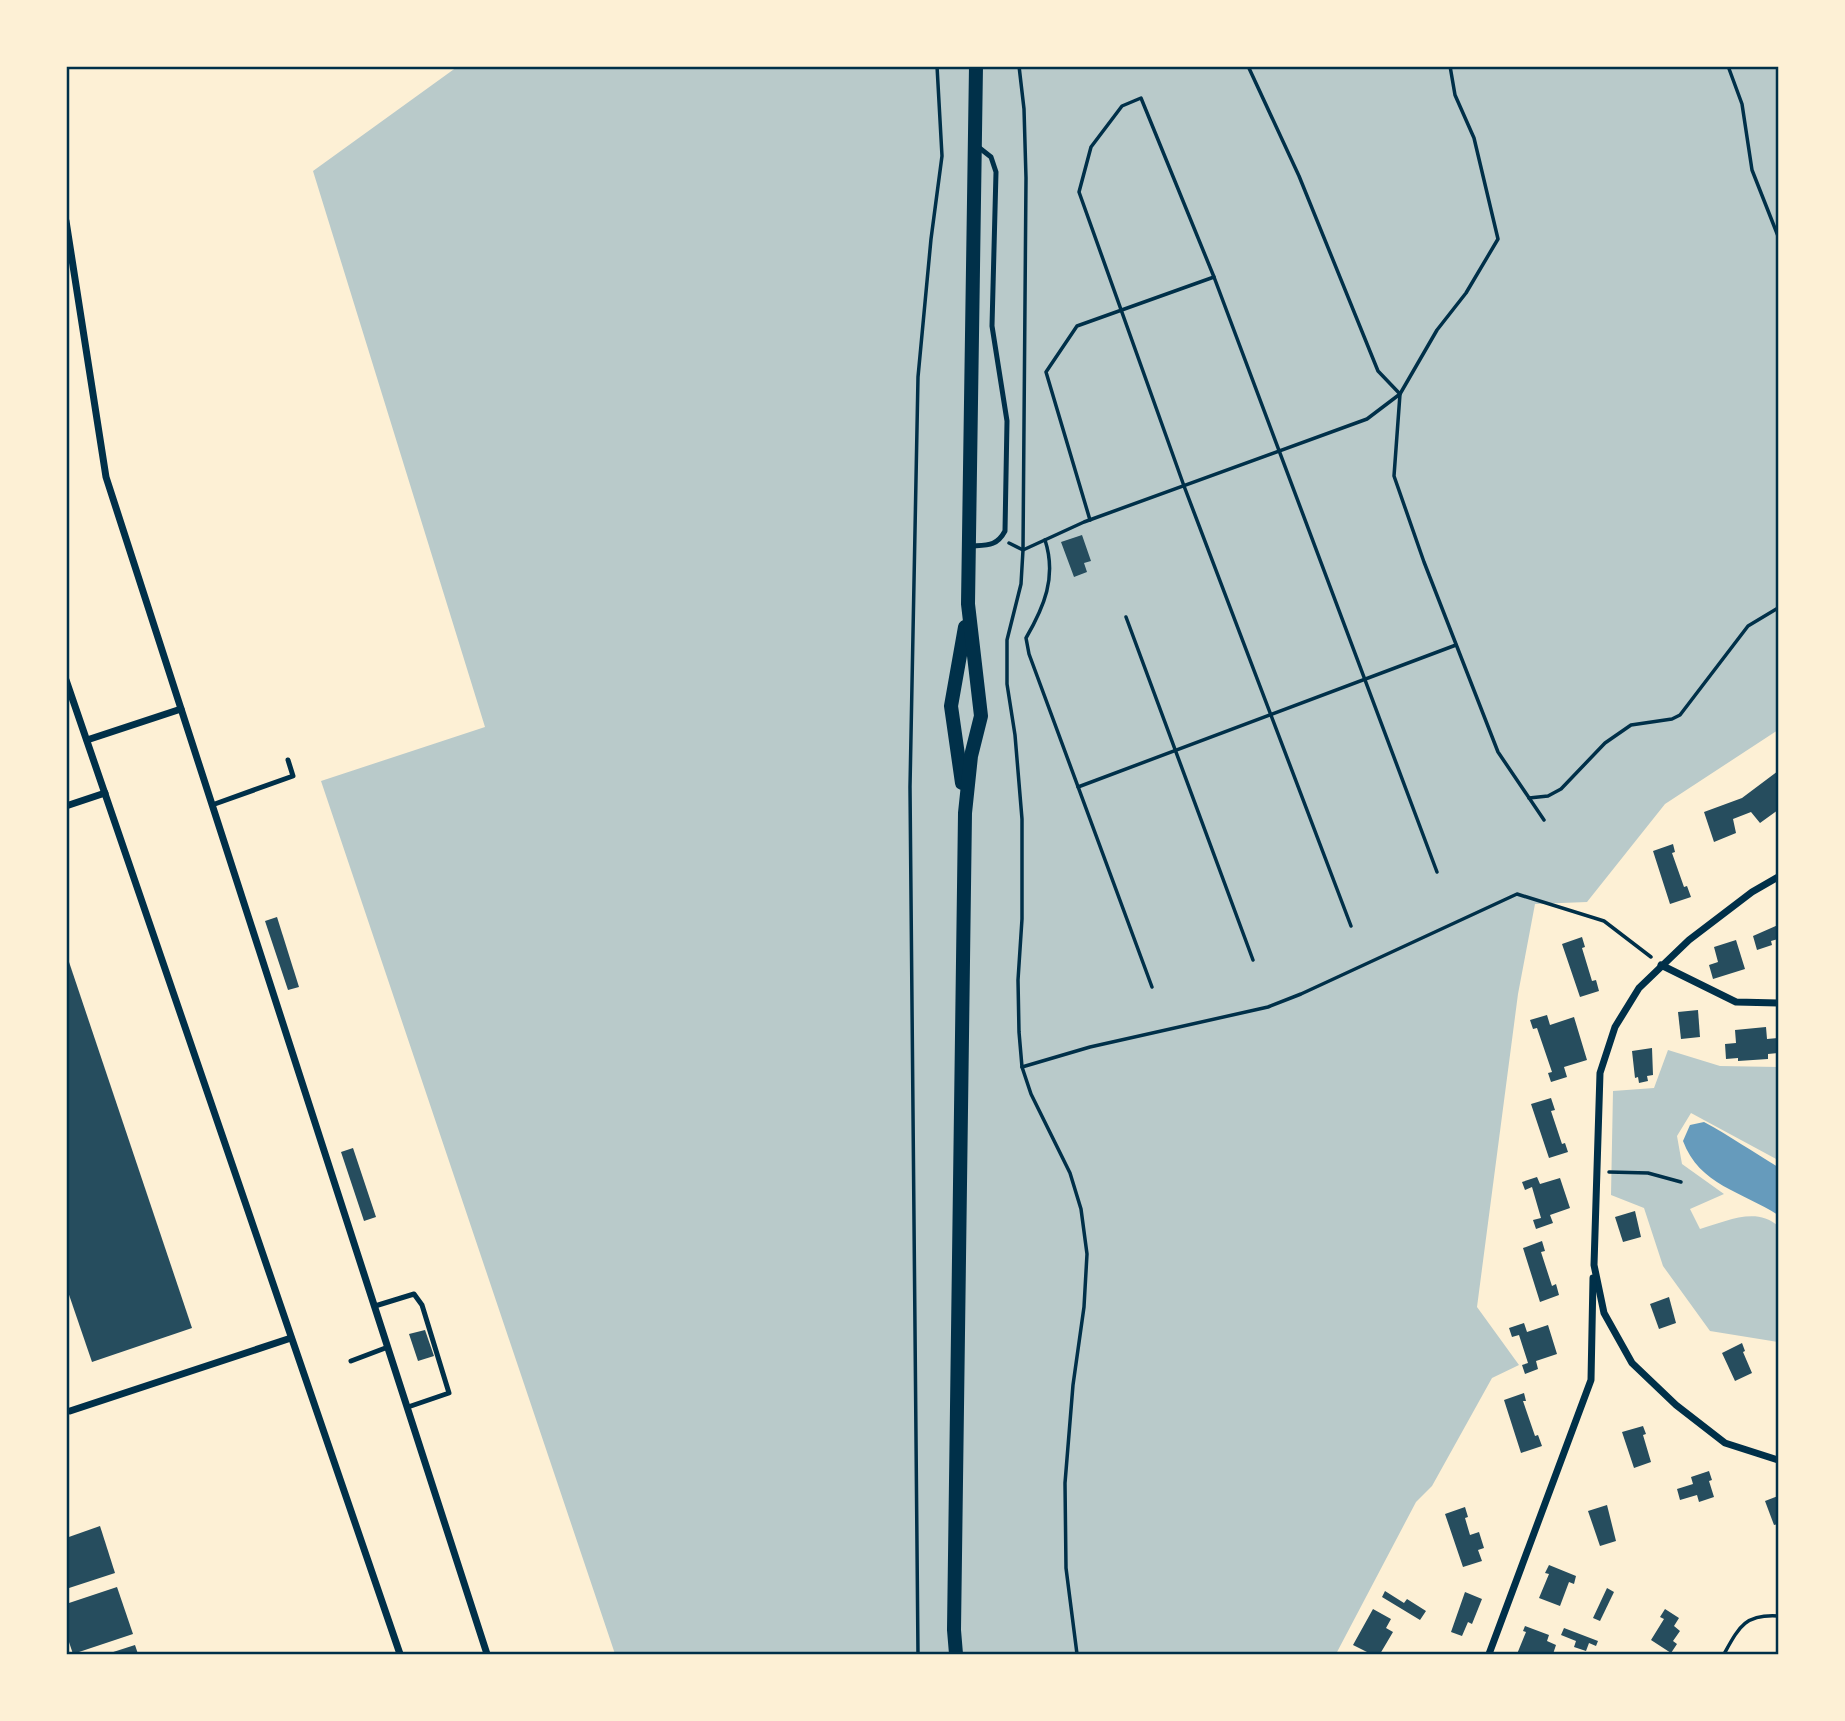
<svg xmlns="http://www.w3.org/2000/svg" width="1845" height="1721" font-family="Roboto,sans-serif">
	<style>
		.green { fill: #b9caca }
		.water { fill: #669bbc }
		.building { fill: #264d5e }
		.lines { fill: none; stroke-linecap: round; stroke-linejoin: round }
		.path { stroke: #003049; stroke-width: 3.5 }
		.service { stroke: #003049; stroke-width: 5 }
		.minor { stroke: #003049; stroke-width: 7 }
		.secondary { stroke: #003049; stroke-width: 14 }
		.neatline { fill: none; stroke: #003049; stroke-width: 2.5 }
	</style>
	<rect width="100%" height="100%" fill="#fdf0d5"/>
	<g class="green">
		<polygon points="457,67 1778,67 1778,730 1665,804 1587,902 1535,904 1518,994 1477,1307 1519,1365 1492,1378 1432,1486 1416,1502 1336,1654 615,1654 321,781 485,727 313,171"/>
		<path d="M1668,1050L1720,1066L1778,1067V1160L1691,1113L1677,1136L1682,1164L1724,1194L1690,1209L1700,1229C1725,1222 1756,1206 1778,1226V1342L1710,1331L1663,1266L1644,1208L1611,1195L1613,1091L1654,1088Z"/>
	</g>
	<path class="water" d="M1704,1122C1730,1136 1753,1152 1778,1167V1215C1743,1192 1699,1185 1683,1141L1690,1125Z"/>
	<g class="building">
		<polygon points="1082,535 1091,561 1084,563 1087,572 1074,577 1061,542"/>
		<polygon points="1778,771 1778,810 1760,823 1751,812 1733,819 1736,833 1714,842 1704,812 1742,798"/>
		<polygon points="1673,844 1675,852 1672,853 1684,887 1687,886 1691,897 1670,904 1653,851"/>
		<polygon points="277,917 299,987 288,990 265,921"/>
		<polygon points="1778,925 1778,939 1771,941 1772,945 1757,950 1753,936"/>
		<polygon points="1582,937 1585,947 1582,948 1592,981 1596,980 1599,991 1580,997 1562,944"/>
		<polygon points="1736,940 1745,969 1713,979 1709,965 1718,962 1714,947"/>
		<polygon points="67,956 192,1328 92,1362 66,1286"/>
		<polygon points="1698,1010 1700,1037 1681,1039 1678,1012"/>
		<polygon points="1547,1015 1550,1025 1574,1017 1587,1060 1564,1067 1567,1077 1551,1082 1548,1073 1552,1072 1537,1028 1533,1029 1530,1020"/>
		<polygon points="1766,1027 1767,1039 1778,1038 1778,1053 1768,1054 1768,1059 1738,1061 1738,1058 1726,1059 1725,1044 1736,1043 1735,1030"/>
		<polygon points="1652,1048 1653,1075 1647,1076 1648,1081 1639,1083 1638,1077 1635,1078 1632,1051"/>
		<polygon points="1551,1098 1555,1110 1551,1111 1562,1144 1565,1143 1568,1152 1549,1158 1531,1104"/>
		<polygon points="353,1148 376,1217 364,1221 341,1152"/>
		<polygon points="1537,1177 1540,1184 1560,1178 1570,1208 1550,1215 1553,1223 1536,1229 1533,1220 1541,1218 1532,1187 1525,1190 1522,1182"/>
		<polygon points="1635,1211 1641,1237 1623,1242 1615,1217"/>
		<polygon points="1542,1241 1545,1251 1541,1252 1552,1286 1556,1284 1559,1295 1540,1302 1523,1248"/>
		<polygon points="1669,1297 1676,1323 1659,1329 1650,1304"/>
		<polygon points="1524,1323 1527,1332 1548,1325 1557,1354 1536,1361 1538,1369 1525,1374 1522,1365 1528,1363 1519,1335 1512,1337 1509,1328"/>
		<polygon points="425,1330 434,1356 418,1361 409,1334"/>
		<polygon points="1742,1343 1745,1351 1743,1352 1752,1373 1735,1381 1722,1353"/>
		<polygon points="1524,1393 1526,1401 1523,1401 1535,1436 1538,1435 1542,1446 1521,1453 1504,1400"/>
		<polygon points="1643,1426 1646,1434 1643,1435 1651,1462 1634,1468 1622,1432"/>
		<polygon points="1709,1471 1712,1480 1709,1481 1714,1497 1699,1502 1697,1495 1680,1500 1677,1489 1693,1484 1691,1477"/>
		<polygon points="1778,1496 1778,1524 1774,1525 1765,1501"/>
		<polygon points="1607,1505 1616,1541 1600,1546 1588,1511"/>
		<polygon points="1465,1507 1468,1517 1465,1518 1470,1535 1479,1532 1484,1548 1478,1550 1482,1561 1463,1567 1445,1514"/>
		<polygon points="100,1526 115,1573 66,1589 66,1538"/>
		<polygon points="1549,1565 1576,1576 1574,1584 1569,1582 1560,1606 1539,1598 1549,1574 1545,1573"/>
		<polygon points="117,1587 133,1634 73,1654 66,1633 66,1604"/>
		<polygon points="1607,1588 1614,1592 1600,1621 1593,1618"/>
		<polygon points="1385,1591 1404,1603 1407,1599 1426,1611 1420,1620 1382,1597"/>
		<polygon points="1465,1592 1482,1599 1472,1624 1468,1622 1462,1636 1451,1632"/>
		<polygon points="1373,1609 1391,1619 1386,1628 1393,1632 1380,1654 1371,1654 1353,1645"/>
		<polygon points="1665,1609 1679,1618 1674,1626 1680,1631 1673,1641 1677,1644 1671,1653 1651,1640 1664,1619 1660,1617"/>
		<polygon points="1525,1626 1549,1635 1547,1641 1556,1645 1553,1654 1517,1654 1526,1632 1523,1631"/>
		<polygon points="1564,1628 1598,1641 1596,1646 1589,1643 1586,1651 1574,1647 1576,1641 1561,1635"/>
		<polygon points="135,1645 138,1654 107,1654"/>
	</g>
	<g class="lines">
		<g class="path">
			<polyline points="1019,66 1024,109 1026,178 1023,550 1021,584 1007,640 1007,684 1015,735 1022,819 1022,919 1018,980 1019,1032 1022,1067 1031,1094 1070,1173 1081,1209 1087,1254 1084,1307 1073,1385 1065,1483 1066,1568 1077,1654"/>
			<polyline points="1248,66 1299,176 1378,371 1400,394 1394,476 1424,562 1498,752 1544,820"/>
			<polyline points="1728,66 1742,104 1752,170 1778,236"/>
			<polyline points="1090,520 1046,372 1077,326 1214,277"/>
			<path d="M1045,540C1057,577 1044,607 1026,638L1029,654L1152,987"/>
			<polyline points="1009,543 1023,550 1084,522 1367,419 1400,394 1437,330 1466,293 1498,239 1474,138 1455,95 1450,66"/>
			<polyline points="1126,617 1253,960"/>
			<polyline points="1078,787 1456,645"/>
			<polyline points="1529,798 1548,796 1561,789 1605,743 1631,725 1672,719 1680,715 1748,626 1778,608"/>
			<polyline points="1351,926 1184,486 1079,192 1091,147 1122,106 1141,98 1214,277 1437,872"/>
			<polyline points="1022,1067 1090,1047 1268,1007 1301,994 1517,894 1604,921 1651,957"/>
			<polyline points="1609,1172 1648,1173 1681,1182"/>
			<polyline points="918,1654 910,787 918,377 931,239 942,156 937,66"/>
			<path d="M1724,1654C1739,1627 1745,1614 1778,1616"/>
		</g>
		<g class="service">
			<path d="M972,546C988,545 997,546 1005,531L1007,421L992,326L996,172L991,157L977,146"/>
			<polyline points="212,805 293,776 288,760"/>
			<polyline points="375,1306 414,1294 422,1305 449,1393 408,1407"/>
			<polyline points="351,1361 388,1347"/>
		</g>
		<g class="minor">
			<polyline points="66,221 106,477 487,1654"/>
			<polyline points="66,680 400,1654"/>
			<polyline points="87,740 181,709"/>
			<polyline points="66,806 105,793"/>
			<polyline points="1778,877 1752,892 1689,940 1639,988 1615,1027 1600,1073 1594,1265 1604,1313 1632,1363 1676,1405 1725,1443 1778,1460"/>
			<polyline points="1661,965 1736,1002 1778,1003"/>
			<polyline points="70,1411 291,1338"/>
			<polyline points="1489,1654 1591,1380 1593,1278"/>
		</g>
		<g class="secondary">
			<polyline points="962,783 951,706 965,627"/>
			<polyline points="956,1654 954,1630 965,813 971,756 981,716 968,604 976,66"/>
		</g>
	</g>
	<rect width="1845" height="1721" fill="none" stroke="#fdf0d5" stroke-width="136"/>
	<rect x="68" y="68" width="1709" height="1585" class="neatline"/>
</svg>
